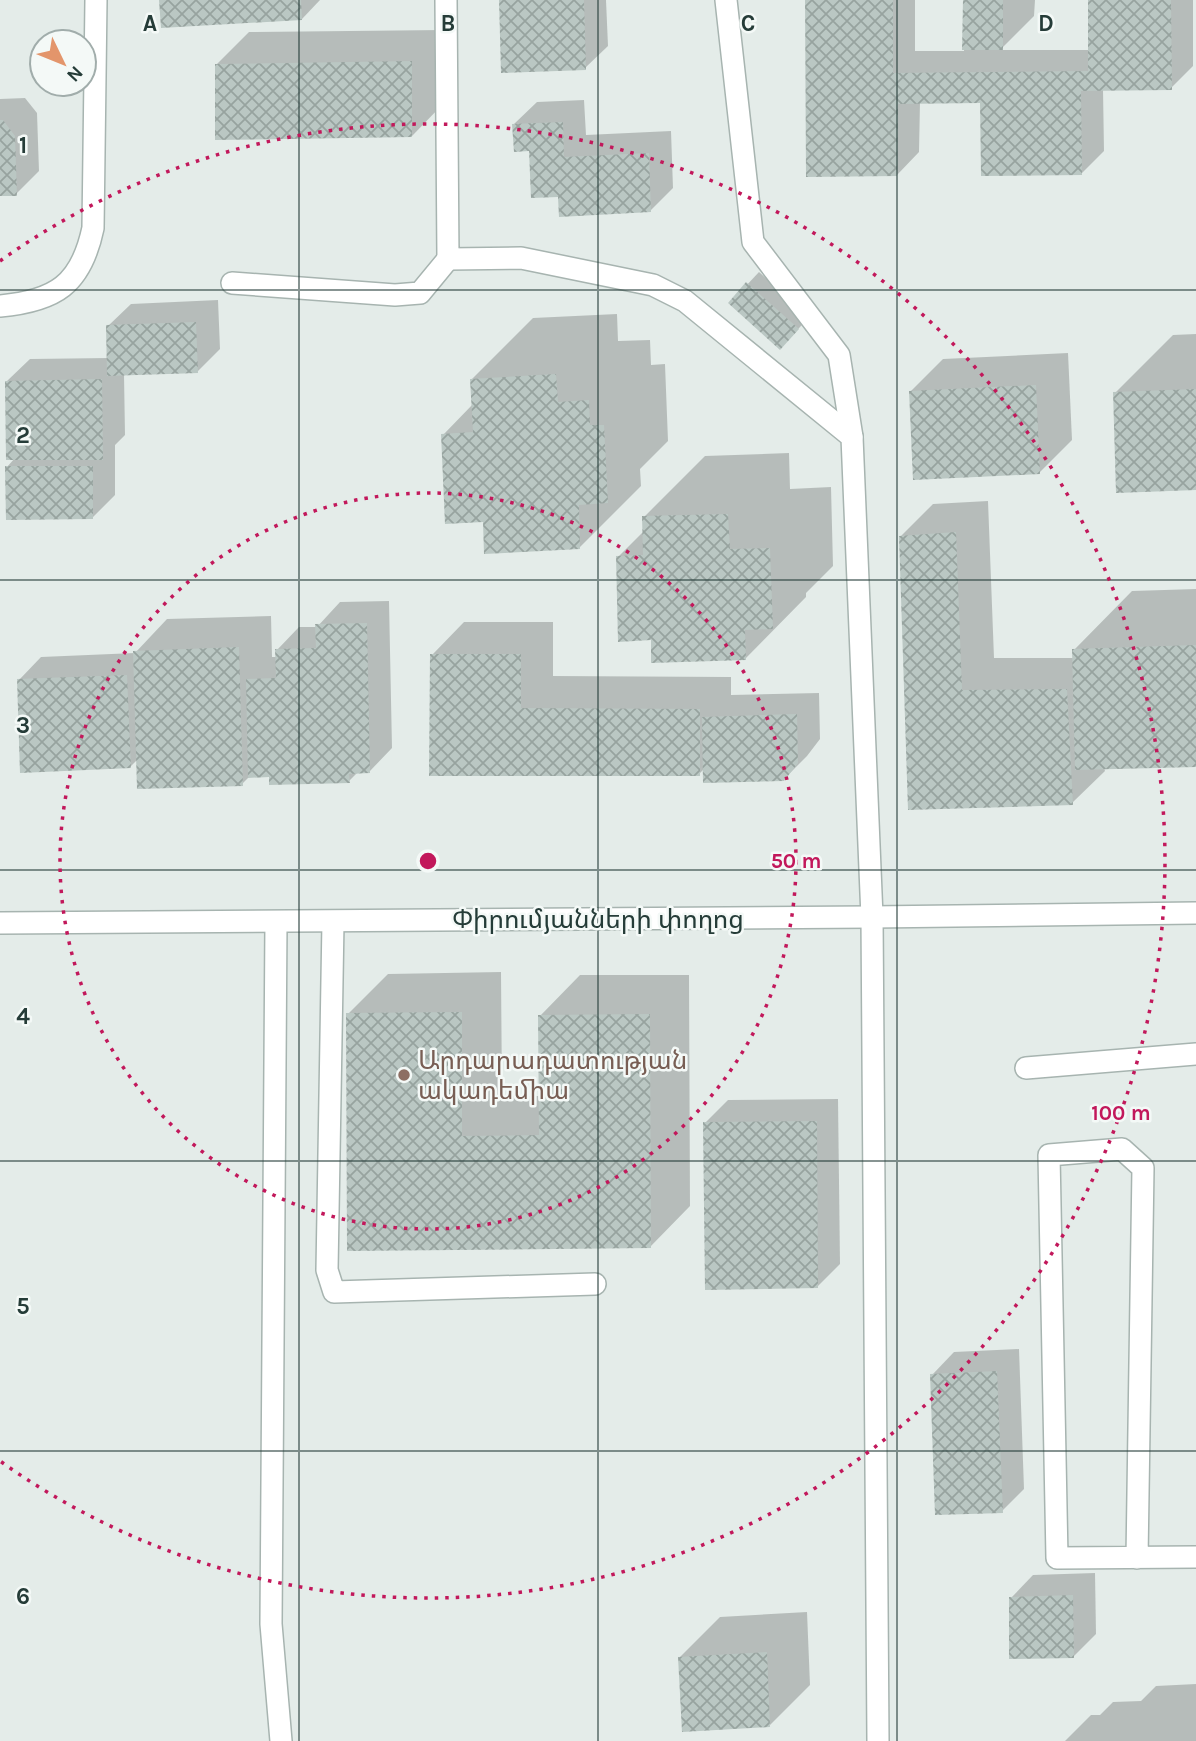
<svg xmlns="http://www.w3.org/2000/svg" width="1196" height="1741" font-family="Karla,'Noto Sans Armenian',sans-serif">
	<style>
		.shadow { fill: #0003 }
		.building { fill: url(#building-cross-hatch) }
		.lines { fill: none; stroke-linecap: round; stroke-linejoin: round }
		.service-casing { stroke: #a7b4b0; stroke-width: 24 }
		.minor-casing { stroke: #a7b4b0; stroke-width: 24 }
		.service { stroke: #fff; stroke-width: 21 }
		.minor { stroke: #fff; stroke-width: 21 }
		.grid { fill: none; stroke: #253c38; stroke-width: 2; stroke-opacity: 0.55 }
		.ring { fill: none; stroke: #c2185b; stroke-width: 3.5; stroke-dasharray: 3.5 7 }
		.education-dot { fill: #8d6e63; stroke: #f4f9f7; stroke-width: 2.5 }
		.labels { text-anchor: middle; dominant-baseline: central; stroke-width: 5; stroke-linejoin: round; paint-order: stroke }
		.street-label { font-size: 26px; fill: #253c38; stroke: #f4f9f7 }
		.education-label { font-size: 26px; fill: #785e54; stroke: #f4f9f7; text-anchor: start }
		.grid-label { font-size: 23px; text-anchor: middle; font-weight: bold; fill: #253c38; stroke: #f4f9f7; stroke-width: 5; stroke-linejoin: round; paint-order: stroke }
		.centre { fill: #c2185b; stroke: #f4f9f7; stroke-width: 3.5 }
		.ring-label { font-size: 21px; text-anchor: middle; font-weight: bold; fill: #c2185b; stroke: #f4f9f7; stroke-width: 5; stroke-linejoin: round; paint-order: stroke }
	</style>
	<defs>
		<pattern id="building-cross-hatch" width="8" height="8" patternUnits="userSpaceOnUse" patternTransform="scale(1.75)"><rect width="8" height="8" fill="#bac7c3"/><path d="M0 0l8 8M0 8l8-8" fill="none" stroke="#97a39f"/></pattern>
	</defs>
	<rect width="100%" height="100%" fill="#e4ece9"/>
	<g class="shadow">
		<polygon points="161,0 320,0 302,19"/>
		<polygon points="501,0 606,0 608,46 585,68"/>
		<polygon points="807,0 915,0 915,51 964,51 965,0 1035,0 1034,16 1000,50 1090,50 1089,0 1193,0 1193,66 1171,88 1103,89 1104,151 1081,174 982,101 920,102 919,152 897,175"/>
		<polygon points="443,30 444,103 412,136 216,65 249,32"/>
		<polygon points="25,98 37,113 39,171 16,194 0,195 0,99"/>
		<polygon points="584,100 586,135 671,131 673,188 651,210 560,195 514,124 537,102"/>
		<polygon points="759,272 809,317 791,337 730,303"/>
		<polygon points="218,300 220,349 198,371 124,374 125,435 115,445 115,495 93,517 7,467 15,458 7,381 30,359 109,358 108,326 131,304"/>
		<polygon points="617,314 618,341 650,340 651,365 665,364 668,441 640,469 641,486 580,547 485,521 443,435 473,404 472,379 533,318"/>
		<polygon points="1196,334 1196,488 1115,393 1173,335"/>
		<polygon points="1068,353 1072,440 1039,473 910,392 943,359"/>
		<polygon points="789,453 790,489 831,487 833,566 806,593 806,597 745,659 652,638 618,557 644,531 644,517 705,456"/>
		<polygon points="988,501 994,658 1074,658 1074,650 1132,591 1196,589 1196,765 1104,768 1105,771 1072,803 910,808 900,537 933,504"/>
		<polygon points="389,601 392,748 370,771 359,771 349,781 250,776 242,784 138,759 130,767 19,680 41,657 135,653 167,619 271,616 272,657 277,657 277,650 299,627 317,627 340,602"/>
		<polygon points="464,622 553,622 553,676 731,677 731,695 819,693 820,739 807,756 784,779 705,768 699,774 431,774 432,655"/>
		<polygon points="501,972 502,1096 540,1096 540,1016 580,975 689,975 690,1206 650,1247 349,1249 348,1014 388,974"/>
		<polygon points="838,1099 840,1264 817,1287 705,1123 728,1100"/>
		<polygon points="1019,1349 1024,1489 1002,1511 932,1375 954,1352"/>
		<polygon points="1095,1573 1096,1634 1074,1656 1011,1598 1033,1575"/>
		<polygon points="807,1612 810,1685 770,1725 680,1657 720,1617"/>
		<polygon points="1196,1684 1196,1741 1065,1741 1091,1715 1100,1715 1113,1702 1141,1701 1156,1686"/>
	</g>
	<g class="building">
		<polygon points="159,0 301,0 302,20 161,28"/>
		<polygon points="499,0 584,0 586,70 501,73"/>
		<polygon points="805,0 893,0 893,73 1088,71 1088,0 1171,0 1172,90 1081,91 1082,175 981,176 980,103 898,104 897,176 806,177"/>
		<polygon points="963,0 1003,0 1003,50 962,50"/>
		<polygon points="412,61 412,137 215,140 215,64"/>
		<polygon points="0,120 3,120 15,136 17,196 0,196"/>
		<polygon points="563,122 564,157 649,153 651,212 559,217 558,197 531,198 529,151 514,152 512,124"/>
		<polygon points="746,282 799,329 780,350 728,303"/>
		<polygon points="196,322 198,373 107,376 106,325"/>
		<polygon points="556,374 558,402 589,400 590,425 604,425 608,503 579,505 580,549 484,554 483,522 445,524 441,434 473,432 470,379"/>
		<polygon points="102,379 103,460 6,460 5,381"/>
		<polygon points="1036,385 1040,474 913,480 909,391"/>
		<polygon points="1196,389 1196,490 1116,493 1113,392"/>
		<polygon points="5,466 93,466 93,519 6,520"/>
		<polygon points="728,514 730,549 770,548 773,629 745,630 746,660 651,663 651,640 618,642 616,556 643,555 642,516"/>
		<polygon points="956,532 962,690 1067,689 1073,805 908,810 899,536"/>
		<polygon points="367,623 370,773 349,774 350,783 269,785 269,777 248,778 246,679 276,678 275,649 316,648 315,624"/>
		<polygon points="1196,645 1196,767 1075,770 1072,649"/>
		<polygon points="239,647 243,786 137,789 133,651"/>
		<polygon points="430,654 521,654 521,708 700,709 700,776 429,776"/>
		<polygon points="127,675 131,768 20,773 17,679"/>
		<polygon points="797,714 798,763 784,781 703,783 702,717"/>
		<polygon points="462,1012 462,1136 539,1135 538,1015 650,1014 651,1248 347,1251 346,1013"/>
		<polygon points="817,1121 818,1288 705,1290 703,1122"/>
		<polygon points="997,1371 1003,1513 935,1515 930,1374"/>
		<polygon points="1073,1595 1074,1658 1009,1659 1009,1597"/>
		<polygon points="767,1652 770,1727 682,1732 678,1657"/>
	</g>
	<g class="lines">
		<defs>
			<g id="service">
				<polyline points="446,0 448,259 521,258 653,285 685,301 852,437 872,917 878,1741"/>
				<polyline points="726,0 753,242 839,355 852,437"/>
				<polyline points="232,283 395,295 420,293 448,259"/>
				<path d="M0,306C55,301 81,285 93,228L96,0"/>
				<polyline points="276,922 271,1624 281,1741"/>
				<polyline points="333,922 327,1270 334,1292 595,1284"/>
				<polyline points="1026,1068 1196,1054"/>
				<polyline points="1137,1558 1143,1168 1122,1149 1049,1155 1057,1558 1196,1557"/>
			</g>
			<polyline id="minor" points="0,923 872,917 1196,913"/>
		</defs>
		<use href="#service" class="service-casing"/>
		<use href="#minor" class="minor-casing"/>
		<use href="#service" class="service"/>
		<use href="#minor" class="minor"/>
	</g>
	<path class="grid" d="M299,0V1741M598,0V1741M897,0V1741M0,290H1196M0,580H1196M0,870H1196M0,1161H1196M0,1451H1196"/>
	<g class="ring">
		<circle cx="428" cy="861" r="368"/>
		<path d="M0 261A737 737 0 1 1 0 1461"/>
	</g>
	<circle class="education-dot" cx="404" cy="1075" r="7"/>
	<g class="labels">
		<g class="street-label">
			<text x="598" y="919">Փիրումյանների փողոց</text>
		</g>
		<g class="education-label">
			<text x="418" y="1060">Արդարադատության<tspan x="418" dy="30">ակադեմիա</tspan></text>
		</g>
	</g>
	<g class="grid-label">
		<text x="150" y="31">A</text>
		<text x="448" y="31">B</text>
		<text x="748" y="31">C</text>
		<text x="1046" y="31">D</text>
		<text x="23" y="153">1</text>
		<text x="23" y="443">2</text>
		<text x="23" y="733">3</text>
		<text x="23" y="1024">4</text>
		<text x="23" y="1314">5</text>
		<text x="23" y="1604">6</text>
	</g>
	<circle cx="428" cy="861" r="10" class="centre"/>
	<g class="ring-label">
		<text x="796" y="868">50 m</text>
		<text x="1121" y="1120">100 m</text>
	</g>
	<g transform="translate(63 63) rotate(133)"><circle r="33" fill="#f4f9f7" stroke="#a1adab" stroke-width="2"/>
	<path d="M0-5L12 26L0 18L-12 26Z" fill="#e3956b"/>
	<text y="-10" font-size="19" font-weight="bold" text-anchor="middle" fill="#253c38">N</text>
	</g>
</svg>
